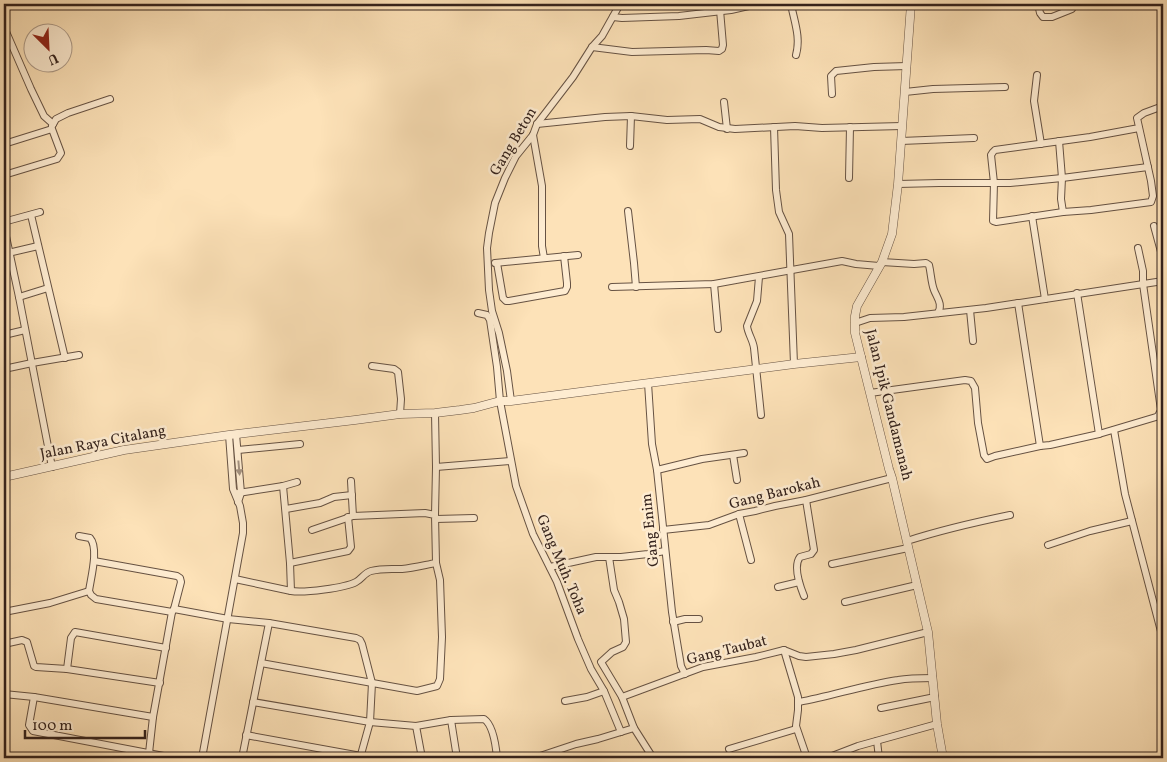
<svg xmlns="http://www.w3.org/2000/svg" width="1167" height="762" font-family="Vollkorn,serif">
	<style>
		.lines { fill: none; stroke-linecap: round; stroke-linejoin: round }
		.minor-casing { stroke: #665243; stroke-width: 8 }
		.tertiary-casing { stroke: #665243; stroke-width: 9 }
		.minor { stroke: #feecd1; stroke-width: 6 }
		.tertiary { stroke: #feecd1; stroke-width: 8 }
		.oneway { fill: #a39180 }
		.labels { text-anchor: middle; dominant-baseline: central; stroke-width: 5; stroke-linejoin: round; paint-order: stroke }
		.street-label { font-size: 15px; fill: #34221c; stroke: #feecd1 }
	</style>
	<rect width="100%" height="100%" fill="#fde2b8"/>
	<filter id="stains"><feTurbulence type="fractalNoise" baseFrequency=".004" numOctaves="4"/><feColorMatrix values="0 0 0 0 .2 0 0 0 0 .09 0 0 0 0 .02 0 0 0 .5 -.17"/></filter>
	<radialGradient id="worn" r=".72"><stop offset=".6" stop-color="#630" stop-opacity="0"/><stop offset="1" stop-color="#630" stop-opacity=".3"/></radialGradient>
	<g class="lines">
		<defs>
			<g id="minor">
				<path d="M791,4C794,21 801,37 796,55"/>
				<polyline points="1038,4 1040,13 1043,17 1052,17 1072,9 1074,4"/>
				<polyline points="613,17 622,18 679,16 731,10 753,5 785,4"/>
				<polyline points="4,27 31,89 44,116 53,124"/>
				<polyline points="592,47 632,52 706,50 719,51 722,49 723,45 720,10"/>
				<polyline points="1037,75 1034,101 1041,144"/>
				<polyline points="905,92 933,89 1005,87"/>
				<polyline points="832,94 831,76 836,71 874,67 907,66"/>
				<polyline points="724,102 727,129"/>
				<polyline points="537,124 605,117 631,116 667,120 700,119 719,127 735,129 795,126 822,128 902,126"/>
				<polyline points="52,126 56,119 68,113 110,99"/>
				<polyline points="774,127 776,190 779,212 789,234 794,364"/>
				<polyline points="1139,128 1090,137 995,150 993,152 991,155 994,183 993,221 996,222 1063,212 1091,210 1151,202 1153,196 1151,181 1137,118 1144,113 1163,106"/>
				<polyline points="533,135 542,186 542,246 544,258"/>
				<polyline points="901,141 974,138"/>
				<polyline points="1059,141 1062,178 1061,199 1063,212"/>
				<polyline points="4,144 52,129 61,153 57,159 4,175"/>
				<polyline points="630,146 631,116"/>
				<polyline points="849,178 850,127"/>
				<polyline points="898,184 939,183 1010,183 1062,178 1148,167"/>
				<polyline points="628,211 634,263 636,287"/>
				<polyline points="40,212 7,221 5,224 4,227 19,297 52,467"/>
				<polyline points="31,215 65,358"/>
				<polyline points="1032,216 1045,299"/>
				<polyline points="1154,226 1163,259"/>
				<polyline points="4,254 38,246"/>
				<path d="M882,262L914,264L926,263L929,265C931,273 931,282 934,290C937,298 943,304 938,313"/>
				<polyline points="495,263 578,255"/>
				<polyline points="497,263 503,298 506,301 509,301 565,291 567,287 567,283 564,256"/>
				<path d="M759,277L757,301L747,326C748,334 753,340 754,348L761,415"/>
				<polyline points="714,284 718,329"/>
				<polyline points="612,287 714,284 842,261 856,264 879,266"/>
				<polyline points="1077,293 1099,434"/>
				<polyline points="19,297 48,288"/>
				<polyline points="1018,303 1040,446"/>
				<polyline points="970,310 973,341"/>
				<polyline points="478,313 487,315 490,320 497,367 500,401 516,486 533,534 557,582 578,639 591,669 604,691 621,732"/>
				<polyline points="855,323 870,318 904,317 986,308 1163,281"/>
				<polyline points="4,335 25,330"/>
				<polyline points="372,366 394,369 398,372 401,399 400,414"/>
				<polyline points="4,369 32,363 79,355"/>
				<polyline points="648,383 652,444 657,470 672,612 681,666 685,674"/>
				<polyline points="870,393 965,380 971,381 975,388 978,423 984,455 987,459 995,456 1040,446 1050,445 1099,434 1156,417 1158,416 1161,410 1143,284 1143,271 1138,248"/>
				<polyline points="511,401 507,371 499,333 492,311 489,290 487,248 489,233 495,203 505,178 516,156 533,135 537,124 573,77 592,47 602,36 620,4"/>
				<polyline points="435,413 436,467 435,515"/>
				<polyline points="1114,430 1125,494 1163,639"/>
				<polyline points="236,434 241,493 238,502"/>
				<polyline points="238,450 300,444"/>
				<polyline points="733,455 737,480"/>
				<polyline points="436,467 511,461"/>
				<polyline points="657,470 702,459 744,453"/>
				<polyline points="238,493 283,486 297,482"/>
				<polyline points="286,509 320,503 334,497 352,495"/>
				<polyline points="739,514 751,560"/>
				<polyline points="436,519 474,518"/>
				<polyline points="312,530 353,516 351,481"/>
				<polyline points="663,530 709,525 739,514 755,511 775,506 806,500 892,478"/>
				<path d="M79,536L90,538C99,548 91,577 89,591L91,595L96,599L172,612"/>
				<path d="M907,541C941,530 976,522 1010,515"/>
				<polyline points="1048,545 1090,531 1132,521"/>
				<polyline points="609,557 614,590 619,602 624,619 626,642 623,647 612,652 601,662 622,697 634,728 653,758"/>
				<polyline points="94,561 177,576 180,578 181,582 174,609 172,612 153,717 149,753 147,758"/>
				<polyline points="290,563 348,551 351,547 348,517"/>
				<polyline points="832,564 908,548"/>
				<polyline points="550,567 596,557 621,557 648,554 665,551"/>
				<polyline points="235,579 291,591 290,563 283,486"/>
				<polyline points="778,587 799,582"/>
				<path d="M291,591C304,593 345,588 356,582C362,579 364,573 371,571C382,568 391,569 402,569C413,568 425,565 436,563L435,515L425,513L353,516"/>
				<path d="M804,596C800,586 793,566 800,557L811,554L814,550L806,500"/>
				<polyline points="845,602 917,585"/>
				<polyline points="174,609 228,619 269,623 356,638 360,640 362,644 372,683 370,722 360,758"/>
				<polyline points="4,612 50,603 89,591"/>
				<polyline points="673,622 685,619 699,619"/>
				<polyline points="4,644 22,640 27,642 34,666 36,667 67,669 160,683"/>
				<polyline points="784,650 798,697 798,710 796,726 807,758"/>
				<polyline points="261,663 417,691 437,686 440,679 442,637 440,580 436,563"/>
				<polyline points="67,669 71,638 75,632 166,648"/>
				<polyline points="4,694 34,697 153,717"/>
				<polyline points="34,697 29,725 33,731 174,758"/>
				<polyline points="622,697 703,667 756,657 784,650 799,656 806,657 834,654 856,650 928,632"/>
				<polyline points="565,701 587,697 604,691"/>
				<path d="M253,702L370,722L416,726L451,720L484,719C493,725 496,747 497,758"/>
				<path d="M799,702C832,696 864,685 898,680C909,678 921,678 933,678"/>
				<polyline points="881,708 935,697"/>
				<polyline points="451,720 457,758"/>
				<polyline points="416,726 422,758"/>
				<polyline points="246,735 361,756"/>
				<polyline points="877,741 879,758"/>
				<polyline points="729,749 796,729"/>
				<polyline points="202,758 243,533 243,523 240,506 233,489 229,435"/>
				<polyline points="242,758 269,623"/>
				<polyline points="534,758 576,744 598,739 634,728"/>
				<polyline points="828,758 832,756 858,746 937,724"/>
			</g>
			<g id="tertiary">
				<polyline points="911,4 898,184 892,234 882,262 857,306 855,316 855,333 889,469 892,478 928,632 937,724 943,758"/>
				<polyline points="4,477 124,450 229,435 355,420 400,414 435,413 460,410 474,408 500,401 511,401 794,364 861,357"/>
			</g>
		</defs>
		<use href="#minor" class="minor-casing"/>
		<use href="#tertiary" class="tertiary-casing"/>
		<use href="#minor" class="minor"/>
		<use href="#tertiary" class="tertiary"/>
	</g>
	<defs><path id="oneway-solid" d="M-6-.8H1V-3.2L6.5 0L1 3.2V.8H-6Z" transform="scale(1.25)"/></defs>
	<use class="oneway" href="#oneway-solid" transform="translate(239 468) rotate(85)"/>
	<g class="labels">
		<g class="street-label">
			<text transform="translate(514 142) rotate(-59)">Gang Beton</text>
			<text transform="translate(888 405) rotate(76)">Jalan Ipik Gandamanah</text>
			<text transform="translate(103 443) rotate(-11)">Jalan Raya Citalang</text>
			<text transform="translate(775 494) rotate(-14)">Gang Barokah</text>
			<text transform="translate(651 530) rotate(-96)">Gang Enim</text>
			<text transform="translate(561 565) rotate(67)">Gang Muh. Toha</text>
			<text transform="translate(727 651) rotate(-14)">Gang Taubat</text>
		</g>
	</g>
	<rect width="1167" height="762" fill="none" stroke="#fde2b8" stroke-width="20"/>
	<rect x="5" y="5" width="1157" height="752" fill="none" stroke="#34221c" stroke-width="2.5"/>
	<rect x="10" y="10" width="1147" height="742" fill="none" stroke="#34221c"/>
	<g transform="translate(48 48) rotate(156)"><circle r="24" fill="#feecd1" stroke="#ad9b89"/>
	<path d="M0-4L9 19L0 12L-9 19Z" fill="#8f2418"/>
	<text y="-8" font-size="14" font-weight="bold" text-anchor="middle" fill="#34221c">U</text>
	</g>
	<path d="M25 730v8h120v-8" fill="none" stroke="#34221c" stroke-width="2.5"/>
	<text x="32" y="730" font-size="15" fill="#34221c" stroke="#feecd1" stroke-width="4" paint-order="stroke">100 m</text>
	<rect width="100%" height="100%" filter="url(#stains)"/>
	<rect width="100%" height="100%" fill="url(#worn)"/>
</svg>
